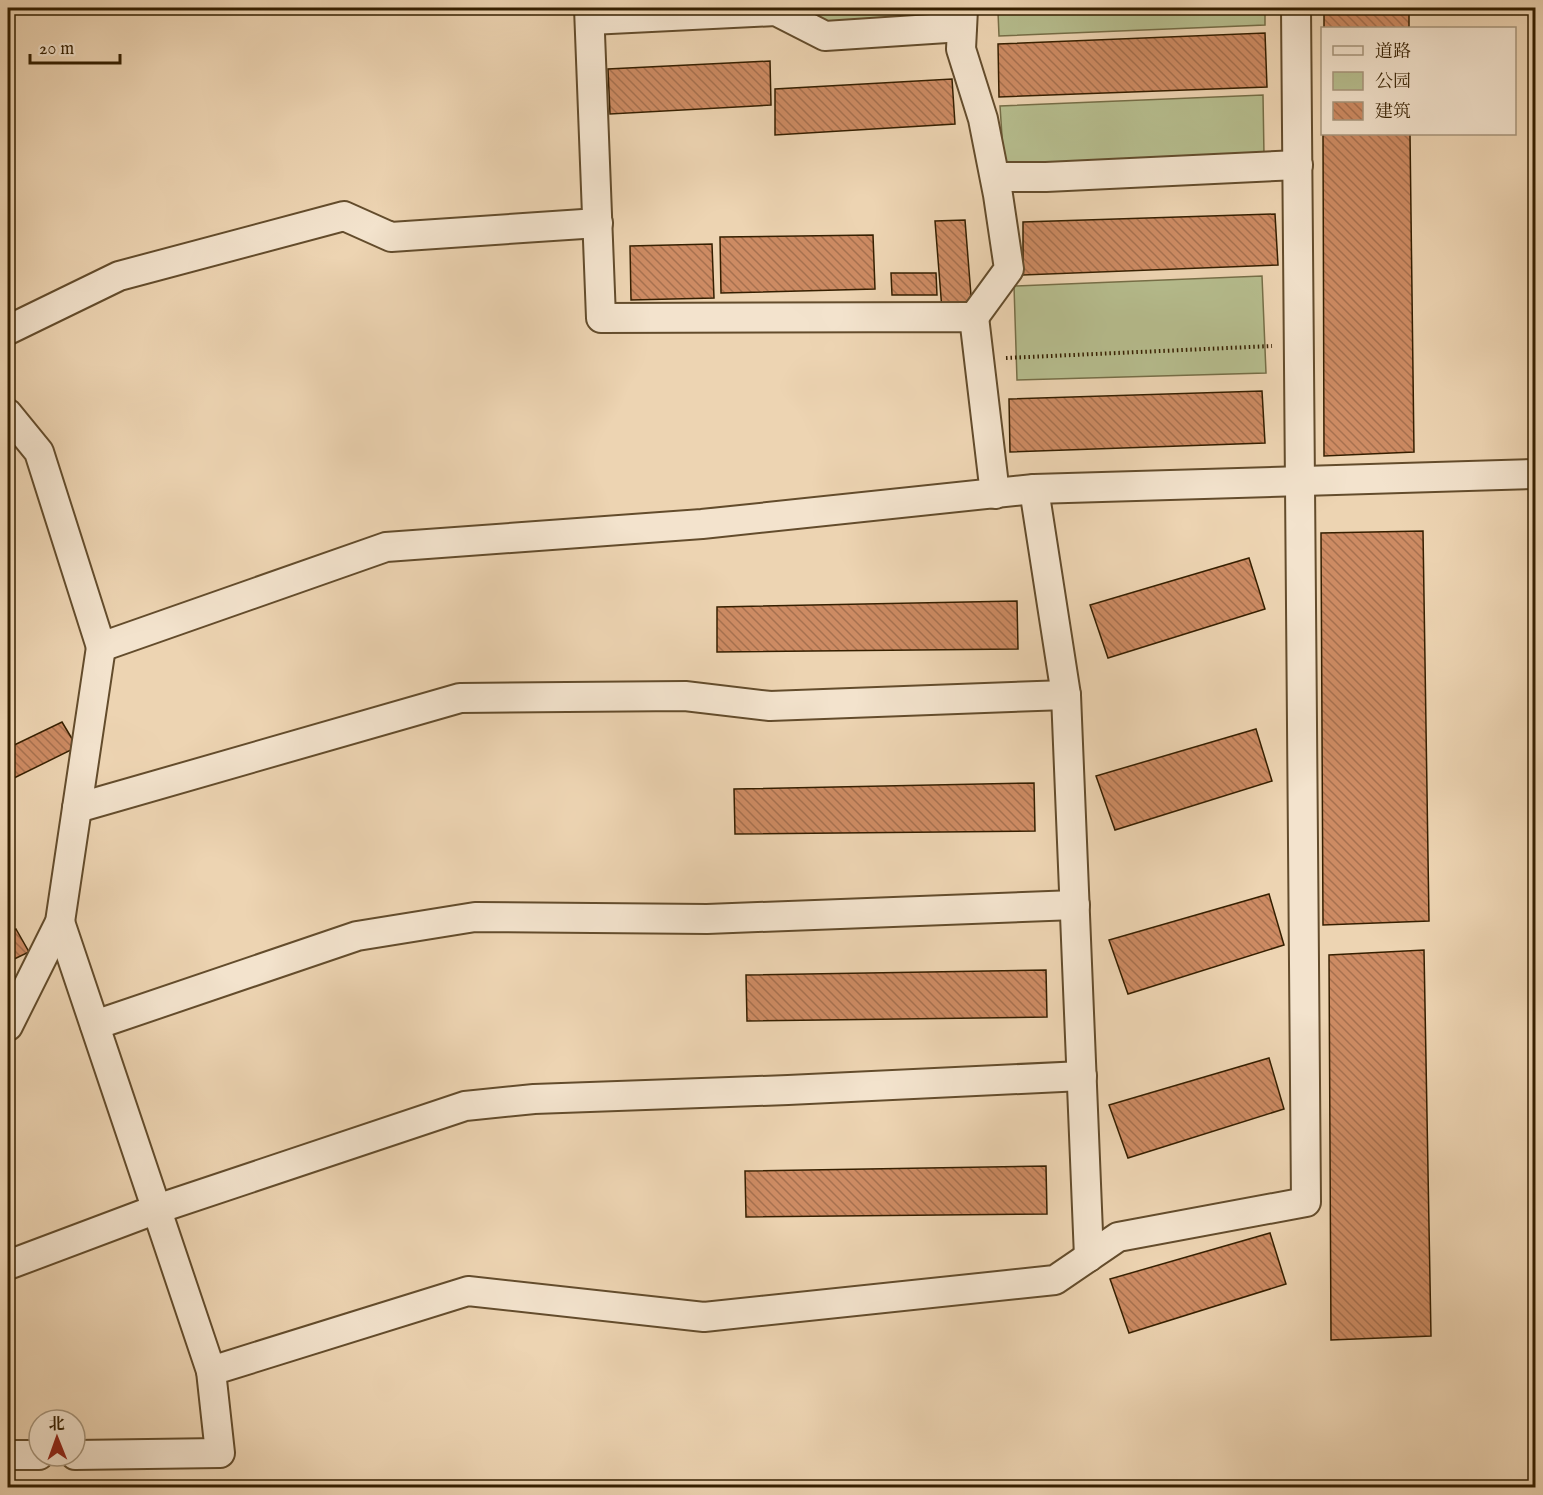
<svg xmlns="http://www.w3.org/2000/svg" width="1543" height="1495" font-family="'IM FELL English','Noto Serif SC',serif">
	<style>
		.park { fill: #b6bd8e; stroke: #766e47; stroke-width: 1.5 }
		.building { fill: url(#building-back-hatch); stroke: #351f00; stroke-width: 1.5 }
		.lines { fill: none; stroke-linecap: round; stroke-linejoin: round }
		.minor-casing { stroke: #634c2c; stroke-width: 32 }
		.path { stroke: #351f00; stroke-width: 4; stroke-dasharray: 1.5 3; stroke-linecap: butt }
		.minor { stroke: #f3e3cd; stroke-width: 28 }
	</style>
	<defs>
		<pattern id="building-back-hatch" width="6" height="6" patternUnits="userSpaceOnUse" patternTransform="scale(1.5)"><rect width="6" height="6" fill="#cd8b63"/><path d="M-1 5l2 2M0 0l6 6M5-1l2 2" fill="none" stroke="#a7714f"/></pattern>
	</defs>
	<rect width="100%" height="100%" fill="#edd4b2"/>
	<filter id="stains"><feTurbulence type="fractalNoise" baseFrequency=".00333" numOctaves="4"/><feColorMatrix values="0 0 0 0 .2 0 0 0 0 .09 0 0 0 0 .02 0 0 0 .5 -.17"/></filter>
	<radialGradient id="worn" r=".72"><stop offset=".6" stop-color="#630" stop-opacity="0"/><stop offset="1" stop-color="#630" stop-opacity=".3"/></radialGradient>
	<g class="park">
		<polygon points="803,8 951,8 952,16 830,23"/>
		<polygon points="1103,8 1265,8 1265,25 999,36 998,12"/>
		<polygon points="1263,95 1264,156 1004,166 1000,106"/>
		<polygon points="1262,276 1266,373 1017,380 1014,286"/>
	</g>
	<g class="building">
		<rect x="1324" y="8" width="85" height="20"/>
		<polygon points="1265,33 1267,87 999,97 998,44"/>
		<polygon points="770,61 771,105 610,114 608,69"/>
		<polygon points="952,79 955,124 775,135 775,89"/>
		<polygon points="1323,134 1410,134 1414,452 1324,456"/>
		<polygon points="1275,214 1278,265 1023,275 1023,222"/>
		<polygon points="965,220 972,308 942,310 935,221"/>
		<polygon points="873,235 875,289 721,293 720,237"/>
		<polygon points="712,244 714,298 631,300 630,246"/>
		<polygon points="891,273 936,273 937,295 892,295"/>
		<polygon points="1262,391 1265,443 1010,452 1009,399"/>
		<polygon points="1423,531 1429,921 1323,925 1321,533"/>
		<polygon points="1249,558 1265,609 1108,658 1090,605"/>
		<polygon points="1017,601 1018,649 717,652 717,607"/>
		<polygon points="62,722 77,747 8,781 8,748"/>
		<polygon points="1256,729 1272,781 1115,830 1096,776"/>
		<polygon points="1034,783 1035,831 735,834 734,789"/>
		<polygon points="1269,894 1284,945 1128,994 1109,940"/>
		<polygon points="16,929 29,952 8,962 8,933"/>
		<polygon points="1424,950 1431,1336 1331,1340 1329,955"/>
		<polygon points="1046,970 1047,1017 747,1021 746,975"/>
		<polygon points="1269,1058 1284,1109 1128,1158 1109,1105"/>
		<polygon points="1046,1166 1047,1214 746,1217 745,1171"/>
		<polygon points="1270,1233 1286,1284 1129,1333 1110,1279"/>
	</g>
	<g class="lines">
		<defs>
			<g id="minor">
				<polyline points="589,8 601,318 974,317 995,494"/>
				<polyline points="963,9 961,49 983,119 998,195 1009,269 974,317"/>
				<polyline points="590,20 776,11 825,36 962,27"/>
				<polyline points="995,177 1046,177 1298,165"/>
				<polyline points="8,330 119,276 344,216 391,237 598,223"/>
				<polyline points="8,414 39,452 101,647 386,547 702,524 1034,489 1536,474"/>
				<polyline points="1034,489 1066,695 1089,1257"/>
				<polyline points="77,808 460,698 685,696 770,706 1066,695"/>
				<polyline points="60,922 211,1371"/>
				<polyline points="95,1025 357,936 475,917 707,919 1075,905"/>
				<polyline points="8,1026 60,922 101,647"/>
				<polyline points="8,1265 157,1209 465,1106 534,1099 788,1090 1082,1076"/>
				<polyline points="8,1455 39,1455"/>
				<polyline points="75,1455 220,1453 211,1371 468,1291 704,1317 1055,1280 1118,1237 1306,1202 1296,8"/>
			</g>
		</defs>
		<use href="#minor" class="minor-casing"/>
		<polyline class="path" points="1006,358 1272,346"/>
		<use href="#minor" class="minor"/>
	</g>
	<rect width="1543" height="1495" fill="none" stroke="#edd4b2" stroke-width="30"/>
	<rect x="9" y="9" width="1525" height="1477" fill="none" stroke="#351f00" stroke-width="3"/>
	<rect x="15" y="15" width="1513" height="1465" fill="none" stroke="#351f00" stroke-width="1.5"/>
	<rect x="1321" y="27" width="195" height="108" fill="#f3e3cd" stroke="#a7957b" stroke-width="1.5"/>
	<rect x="1333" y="46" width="30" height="9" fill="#f3e3cd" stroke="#a7957b" stroke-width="1.5"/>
	<text x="1375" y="57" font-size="18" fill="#351f00">道路</text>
	<rect x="1333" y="72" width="30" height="18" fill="#b6bd8e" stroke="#a7957b" stroke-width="1.5"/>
	<text x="1375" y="87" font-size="18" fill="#351f00">公园</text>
	<rect x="1333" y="102" width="30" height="18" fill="url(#building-back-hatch)" stroke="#a7957b" stroke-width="1.5"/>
	<text x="1375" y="117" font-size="18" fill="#351f00">建筑</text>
	<g transform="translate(57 1438) rotate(359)"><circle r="28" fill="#f3e3cd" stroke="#a7957b" stroke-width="1.5"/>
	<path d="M0-4.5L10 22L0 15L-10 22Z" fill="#8f2418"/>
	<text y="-9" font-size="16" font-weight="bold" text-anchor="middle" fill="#351f00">北</text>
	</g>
	<path d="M30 54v9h90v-9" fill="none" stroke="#351f00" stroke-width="3"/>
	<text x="39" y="54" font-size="18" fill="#351f00" stroke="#f3e3cd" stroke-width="4.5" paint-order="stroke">20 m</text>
	<rect width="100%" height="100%" filter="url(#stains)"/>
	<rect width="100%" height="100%" fill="url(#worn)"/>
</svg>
